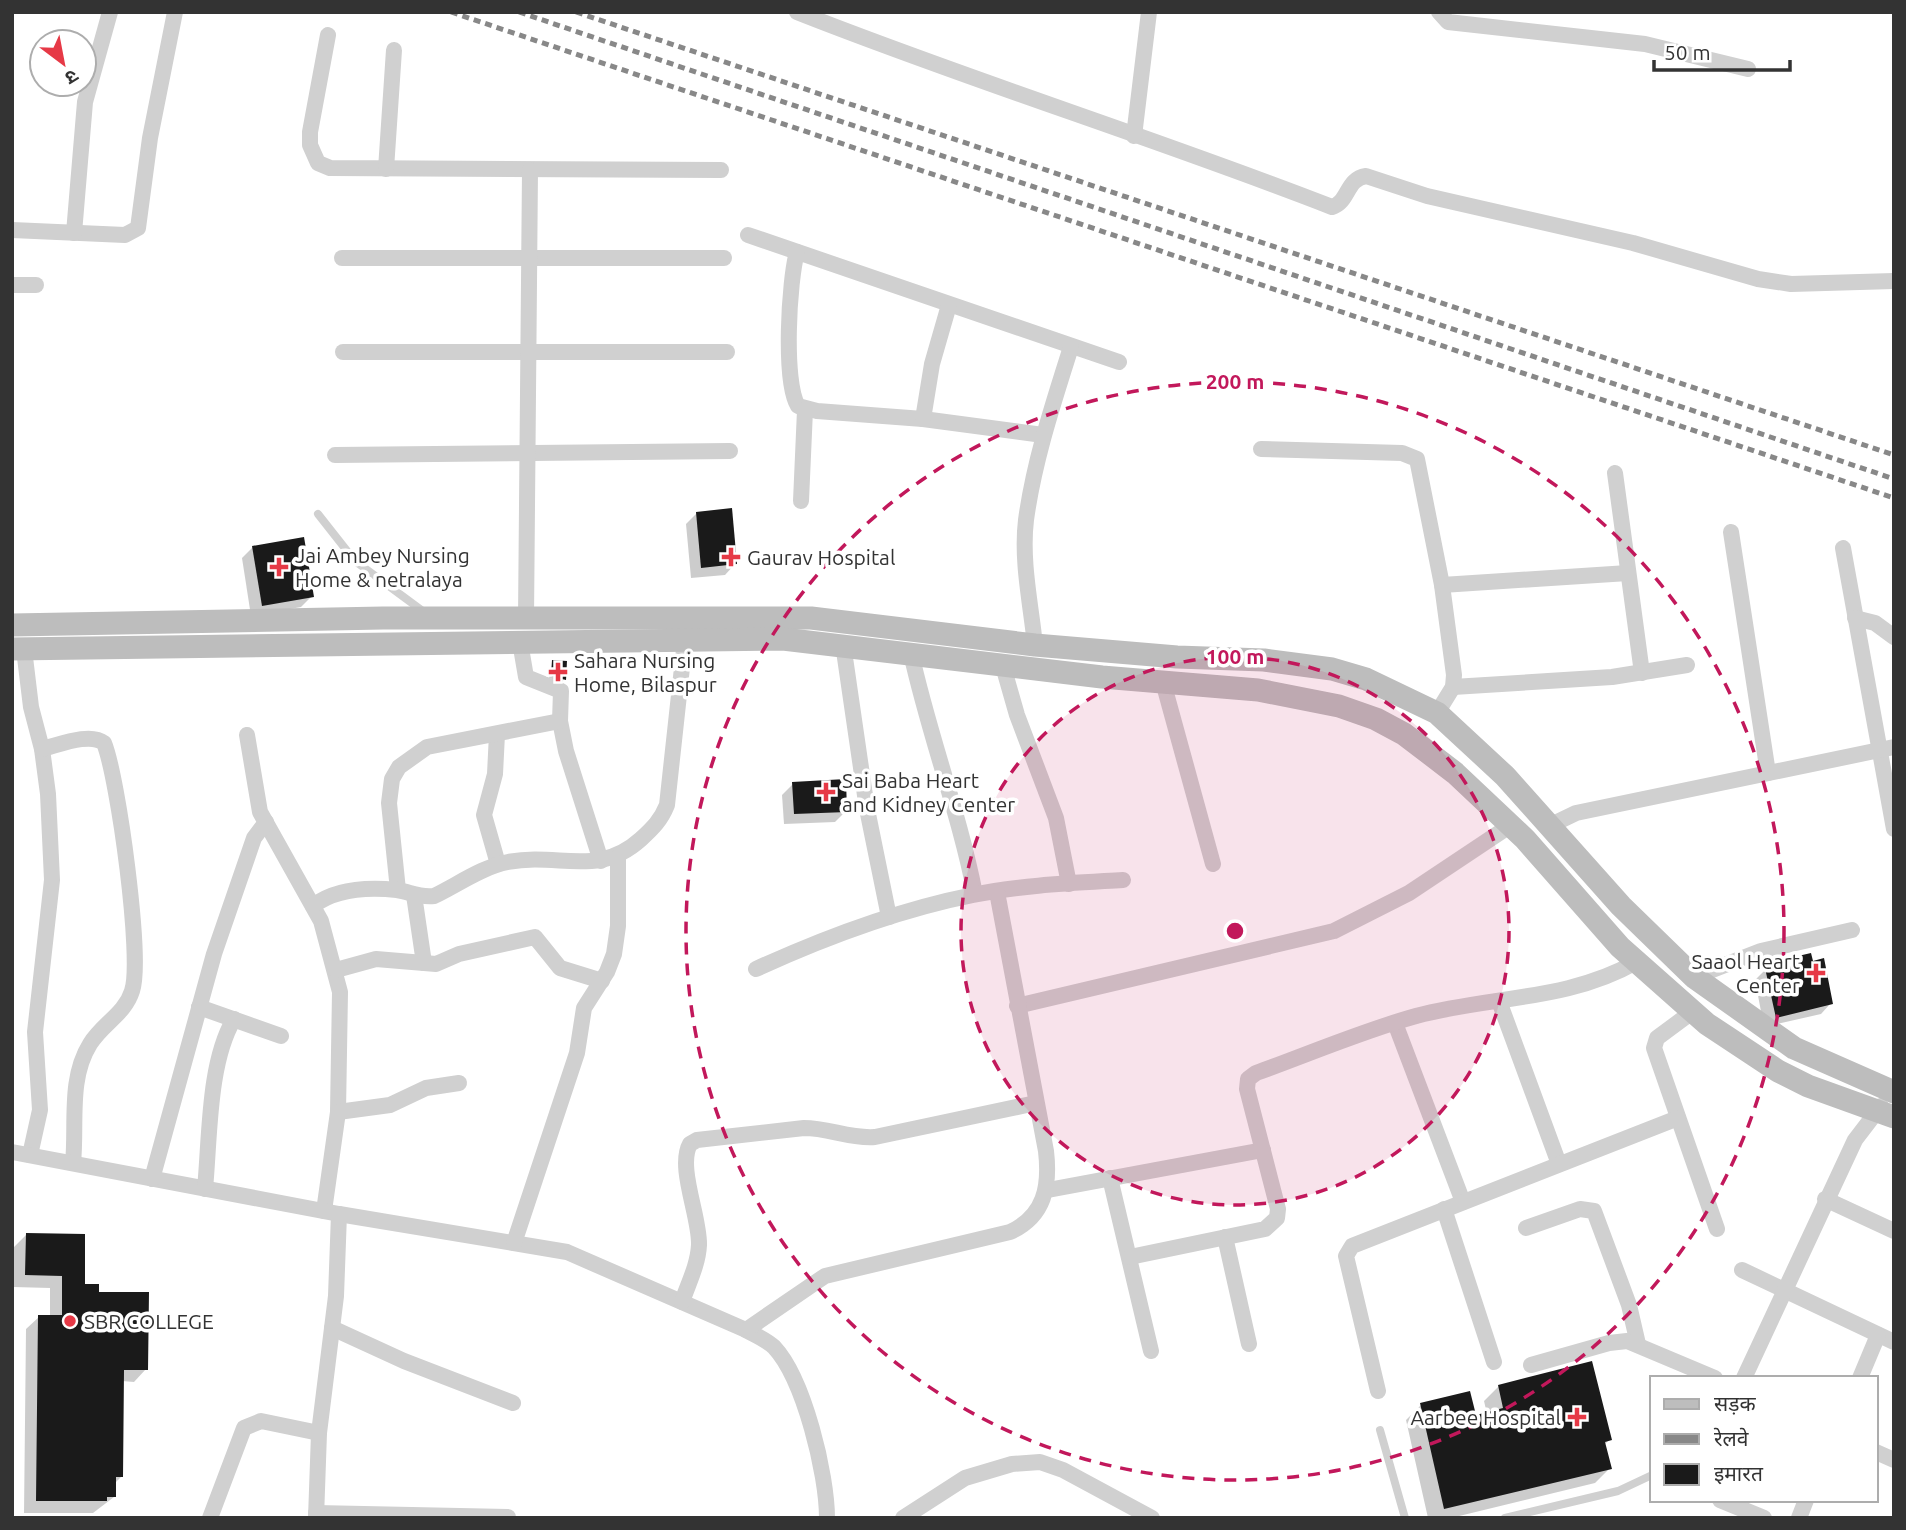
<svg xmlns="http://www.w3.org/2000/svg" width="1906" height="1530" font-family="Ubuntu,'Noto Sans Devanagari',sans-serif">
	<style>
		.shadow { fill: #0003 }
		.building { fill: #1a1a1a }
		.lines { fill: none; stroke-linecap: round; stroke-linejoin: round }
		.service { stroke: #d0d0d0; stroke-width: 8 }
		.minor { stroke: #d0d0d0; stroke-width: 16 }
		.secondary { stroke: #bdbdbd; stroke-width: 23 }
		.rail { stroke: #888; stroke-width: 5; stroke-dasharray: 7 5; stroke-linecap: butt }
		.ring { fill: none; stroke: #c2185b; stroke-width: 3.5; stroke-dasharray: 12 9 }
		.poi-dot { fill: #e63946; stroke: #fff; stroke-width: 2.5 }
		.labels { text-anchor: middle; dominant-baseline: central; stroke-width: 7; stroke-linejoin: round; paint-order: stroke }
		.poi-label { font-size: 21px; fill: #333; stroke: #fff; text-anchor: start }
		.centre { fill: #c2185b; stroke: #fff; stroke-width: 3.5 }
		.ring-label { font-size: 21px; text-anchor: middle; font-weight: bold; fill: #c2185b; stroke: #fff; stroke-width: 7; stroke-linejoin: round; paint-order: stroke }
	</style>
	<rect width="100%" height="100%" fill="#fff"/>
	<g class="shadow">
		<polygon points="697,513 735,564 725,575 691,578 686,524"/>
		<polygon points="253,547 312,596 301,607 251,616 242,558"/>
		<polygon points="553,661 564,679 562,682 549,678"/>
		<polygon points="793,784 846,811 835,822 784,824 782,795"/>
		<polygon points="1798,957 1831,1003 1821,1014 1764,1027 1755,980 1766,969 1792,964"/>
		<polygon points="26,1235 83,1286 97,1294 146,1369 134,1382 122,1381 122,1476 114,1484 114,1497 93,1513 24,1513 26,1329 39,1317 50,1317 50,1288 13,1287 14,1247"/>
		<polygon points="1499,1386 1610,1439 1604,1445 1610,1468 1595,1483 1451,1518 1428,1518 1406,1420 1421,1405 1475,1417 1487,1414 1484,1401"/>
	</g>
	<g class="building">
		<polygon points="732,508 737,564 701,568 696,512"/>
		<polygon points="304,537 314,597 262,606 252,546"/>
		<polygon points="552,660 567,661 566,680 551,676"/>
		<polygon points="846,779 847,812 794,814 792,782"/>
		<polygon points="1811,953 1813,961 1824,958 1833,1004 1776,1018 1765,968 1798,961 1798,956"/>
		<polygon points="26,1233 85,1234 85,1284 99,1284 99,1292 149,1292 148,1370 124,1370 123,1477 116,1477 116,1497 107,1497 107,1501 36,1501 38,1315 62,1315 62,1276 25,1275"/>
		<polygon points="1592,1361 1612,1440 1605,1442 1612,1469 1444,1509 1420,1403 1470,1391 1476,1415 1503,1408 1498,1385"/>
	</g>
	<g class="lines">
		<g class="service">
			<polyline points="318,514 355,561 424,612"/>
			<polyline points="1380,1430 1405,1518"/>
			<polyline points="1505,1518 1618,1491 1652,1475"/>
		</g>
		<g class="minor">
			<path d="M797,12C974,82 1155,138 1332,207C1349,202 1346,179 1366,176L1427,196L1633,243L1758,279L1791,284L1894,281"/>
			<polyline points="1439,12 1448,22 1645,44 1748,69"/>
			<polyline points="328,35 310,132 310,145 318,163 330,168 721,170"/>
			<polyline points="1134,136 1149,12"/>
			<polyline points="386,169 394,50"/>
			<polyline points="12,230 125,235 138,228 150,138 175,12"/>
			<polyline points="74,233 85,102 110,12"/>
			<polyline points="748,235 1119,362"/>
			<path d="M797,252C789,280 783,382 798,406L817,411L923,419L1043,435"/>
			<polyline points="342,258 724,258"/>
			<polyline points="12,285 36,285"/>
			<polyline points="343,352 727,352"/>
			<polyline points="923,419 932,364 949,305"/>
			<polyline points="1261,449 1402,453 1417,459 1442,585 1454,675 1453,687 1437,713"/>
			<polyline points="335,455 730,451"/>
			<polyline points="1615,473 1642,673"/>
			<polyline points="801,501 805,410"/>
			<polyline points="1731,532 1768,773"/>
			<polyline points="1843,548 1894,829"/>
			<polyline points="1442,585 1628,573"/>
			<polyline points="526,618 530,170"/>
			<polyline points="1855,618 1875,623 1894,637"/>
			<polyline points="520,642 526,677 561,691 560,721 566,751 601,861"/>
			<polyline points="843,644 867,809 889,917"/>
			<path d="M1035,645C1031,605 1021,561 1026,520C1034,461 1053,404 1071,347"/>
			<polyline points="24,649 31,707 42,749 48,794 52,880 35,1032 40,1110 30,1155"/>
			<path d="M911,653C929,735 959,812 975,894"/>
			<polyline points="1003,666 1017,715 1056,818 1069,884"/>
			<polyline points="1163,682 1213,864"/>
			<polyline points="1453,687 1612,677 1687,665"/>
			<polyline points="497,734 495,774 484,815 498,864"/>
			<polyline points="247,735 260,812 321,921 340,992 338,1112 324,1211"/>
			<path d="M42,749C59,745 90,732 104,743C118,777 143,960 132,991C125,1014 102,1024 90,1044C68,1079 77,1125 73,1163"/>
			<polyline points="1549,826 1576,813 1894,747"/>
			<polyline points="398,890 389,803 392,779 399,767 427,747 560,721"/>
			<polyline points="414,895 424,963"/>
			<path d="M313,906C336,888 368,887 397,890C410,892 420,898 434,896C457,885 482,867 508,862C559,852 598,878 641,839C653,828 661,820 667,805L685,640"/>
			<path d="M756,969C826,937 898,910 973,895C1022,885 1074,883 1123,880"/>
			<polyline points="336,970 376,959 436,964 459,954 535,937 560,968 602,981"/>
			<polyline points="1694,977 1761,951 1852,930"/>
			<polyline points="1499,1001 1559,1164"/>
			<polyline points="1017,1006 1334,931 1409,893 1511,825"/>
			<polyline points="199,1007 281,1036"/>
			<polyline points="1692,1012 1657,1038 1654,1048 1717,1229"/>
			<polyline points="1395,1023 1463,1202"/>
			<polyline points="338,1112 390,1105 426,1088 459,1083"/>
			<path d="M12,1152L339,1214L567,1252L746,1330C755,1335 767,1340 774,1347C804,1379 827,1474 827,1518"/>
			<polyline points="1110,1178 1151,1351"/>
			<polyline points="152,1179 214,954 254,838 266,822"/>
			<path d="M205,1189C210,1137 208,1063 234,1019"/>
			<polyline points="1048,1190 1263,1150"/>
			<polyline points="1825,1199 1894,1231"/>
			<polyline points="1444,1209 1494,1362"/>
			<polyline points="1526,1228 1580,1209 1594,1211 1629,1305 1638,1344"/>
			<polyline points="1225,1237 1249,1344"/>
			<polyline points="514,1243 577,1053 584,1008 607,972 614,954 618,926 618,857"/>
			<path d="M1130,1257L1265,1229L1277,1218L1278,1209L1247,1089L1248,1079L1256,1073C1309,1054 1362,1031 1416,1016C1490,996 1568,1001 1636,962"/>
			<polyline points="1742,1270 1894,1342"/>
			<path d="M682,1302C688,1284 698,1265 699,1245C700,1217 677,1167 690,1144L697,1140L804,1128C829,1128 850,1139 875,1137L1036,1103"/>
			<polyline points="332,1328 404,1361 513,1403"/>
			<path d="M746,1330L825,1276L1010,1232C1045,1216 1050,1186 1046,1151L997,892"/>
			<polyline points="1531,1365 1609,1343 1627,1341 1715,1378"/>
			<polyline points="1744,1378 1855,1140 1881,1106"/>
			<polyline points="1860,1378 1878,1335"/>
			<polyline points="1378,1391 1346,1256 1352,1246 1678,1118"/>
			<polyline points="1876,1452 1894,1460"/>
			<polyline points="1720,1500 1764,1518"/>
			<polyline points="316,1513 508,1517"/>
			<polyline points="210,1518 244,1428 261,1421 319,1433"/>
			<polyline points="316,1518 319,1433 336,1296 339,1214"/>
			<polyline points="903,1518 965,1478 1012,1464 1040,1462 1063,1470 1152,1518"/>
			<polyline points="1799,1518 1806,1500"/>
		</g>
		<g class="secondary">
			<polyline points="12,625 383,618 811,618 1035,645 1177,657 1264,660 1332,669 1366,679 1437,713 1505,776 1621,906 1694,977 1794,1048 1894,1092"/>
			<polyline points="12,649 783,639 1102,677 1258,690 1339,706 1376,719 1404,734 1455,773 1525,839 1620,947 1707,1024 1778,1071 1808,1086 1894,1117"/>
		</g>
		<g class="rail">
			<polyline points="451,12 1894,498"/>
			<polyline points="519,12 1894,479"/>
			<polyline points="576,12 1894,455"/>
		</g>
	</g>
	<circle cx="1235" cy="931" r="274" fill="#c2185b" fill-opacity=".12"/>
	<g class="ring">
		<circle cx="1235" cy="931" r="274"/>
		<circle cx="1235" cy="931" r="549"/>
	</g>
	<g class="poi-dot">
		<path d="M727.5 546.5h7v7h7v7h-7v7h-7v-7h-7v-7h7z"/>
		<path d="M275.5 556.5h7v7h7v7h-7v7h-7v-7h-7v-7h7z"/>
		<path d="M554.5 661.5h7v7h7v7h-7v7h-7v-7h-7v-7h7z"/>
		<path d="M822.5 781.5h7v7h7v7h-7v7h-7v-7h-7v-7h7z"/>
		<path d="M1812.5 962.5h7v7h7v7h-7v7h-7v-7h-7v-7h7z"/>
		<circle cx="70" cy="1321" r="7"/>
		<path d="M1573.5 1406.5h7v7h7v7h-7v7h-7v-7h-7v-7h7z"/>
	</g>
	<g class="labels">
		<g class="poi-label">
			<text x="295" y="555">Jai Ambey Nursing<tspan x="295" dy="24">Home &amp; netralaya</tspan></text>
			<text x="747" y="557">Gaurav Hospital</text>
			<text x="574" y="660">Sahara Nursing<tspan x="574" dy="24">Home, Bilaspur</tspan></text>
			<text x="842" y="780">Sai Baba Heart<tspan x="842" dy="24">and Kidney Center</tspan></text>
			<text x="1800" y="961" text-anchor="end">Saaol Heart<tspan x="1800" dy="24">Center</tspan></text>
			<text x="84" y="1321">SBR COLLEGE</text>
			<text x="1561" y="1417" text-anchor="end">Aarbee Hospital</text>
		</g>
	</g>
	<circle cx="1235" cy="931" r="10" class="centre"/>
	<g class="ring-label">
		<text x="1235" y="389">200 m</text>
		<text x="1235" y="664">100 m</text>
	</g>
	<rect width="1906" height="1530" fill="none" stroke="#333333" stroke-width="28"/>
	<rect x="1650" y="1376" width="228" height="126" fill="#ffffff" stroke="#adadad" stroke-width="2"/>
	<rect x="1664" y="1399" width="35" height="10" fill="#bdbdbd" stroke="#adadad" stroke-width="2"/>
	<text x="1714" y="1411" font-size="21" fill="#333333">सड़क</text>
	<rect x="1664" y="1434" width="35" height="10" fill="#888888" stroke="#adadad" stroke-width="2"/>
	<text x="1714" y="1446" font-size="21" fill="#333333">रेलवे</text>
	<rect x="1664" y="1464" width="35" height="21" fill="#1a1a1a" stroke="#adadad" stroke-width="2"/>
	<text x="1714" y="1481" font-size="21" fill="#333333">इमारत</text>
	<g transform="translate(63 63) rotate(148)"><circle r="33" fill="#ffffff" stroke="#adadad" stroke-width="2"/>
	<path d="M0-5L12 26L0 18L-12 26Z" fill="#e63946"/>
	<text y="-10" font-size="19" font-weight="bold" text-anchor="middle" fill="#333333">उ</text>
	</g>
	<path d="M1654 60v10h136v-10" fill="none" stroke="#333333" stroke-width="3.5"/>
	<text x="1664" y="60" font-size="21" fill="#333333" stroke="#ffffff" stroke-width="5" paint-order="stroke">50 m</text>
</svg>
